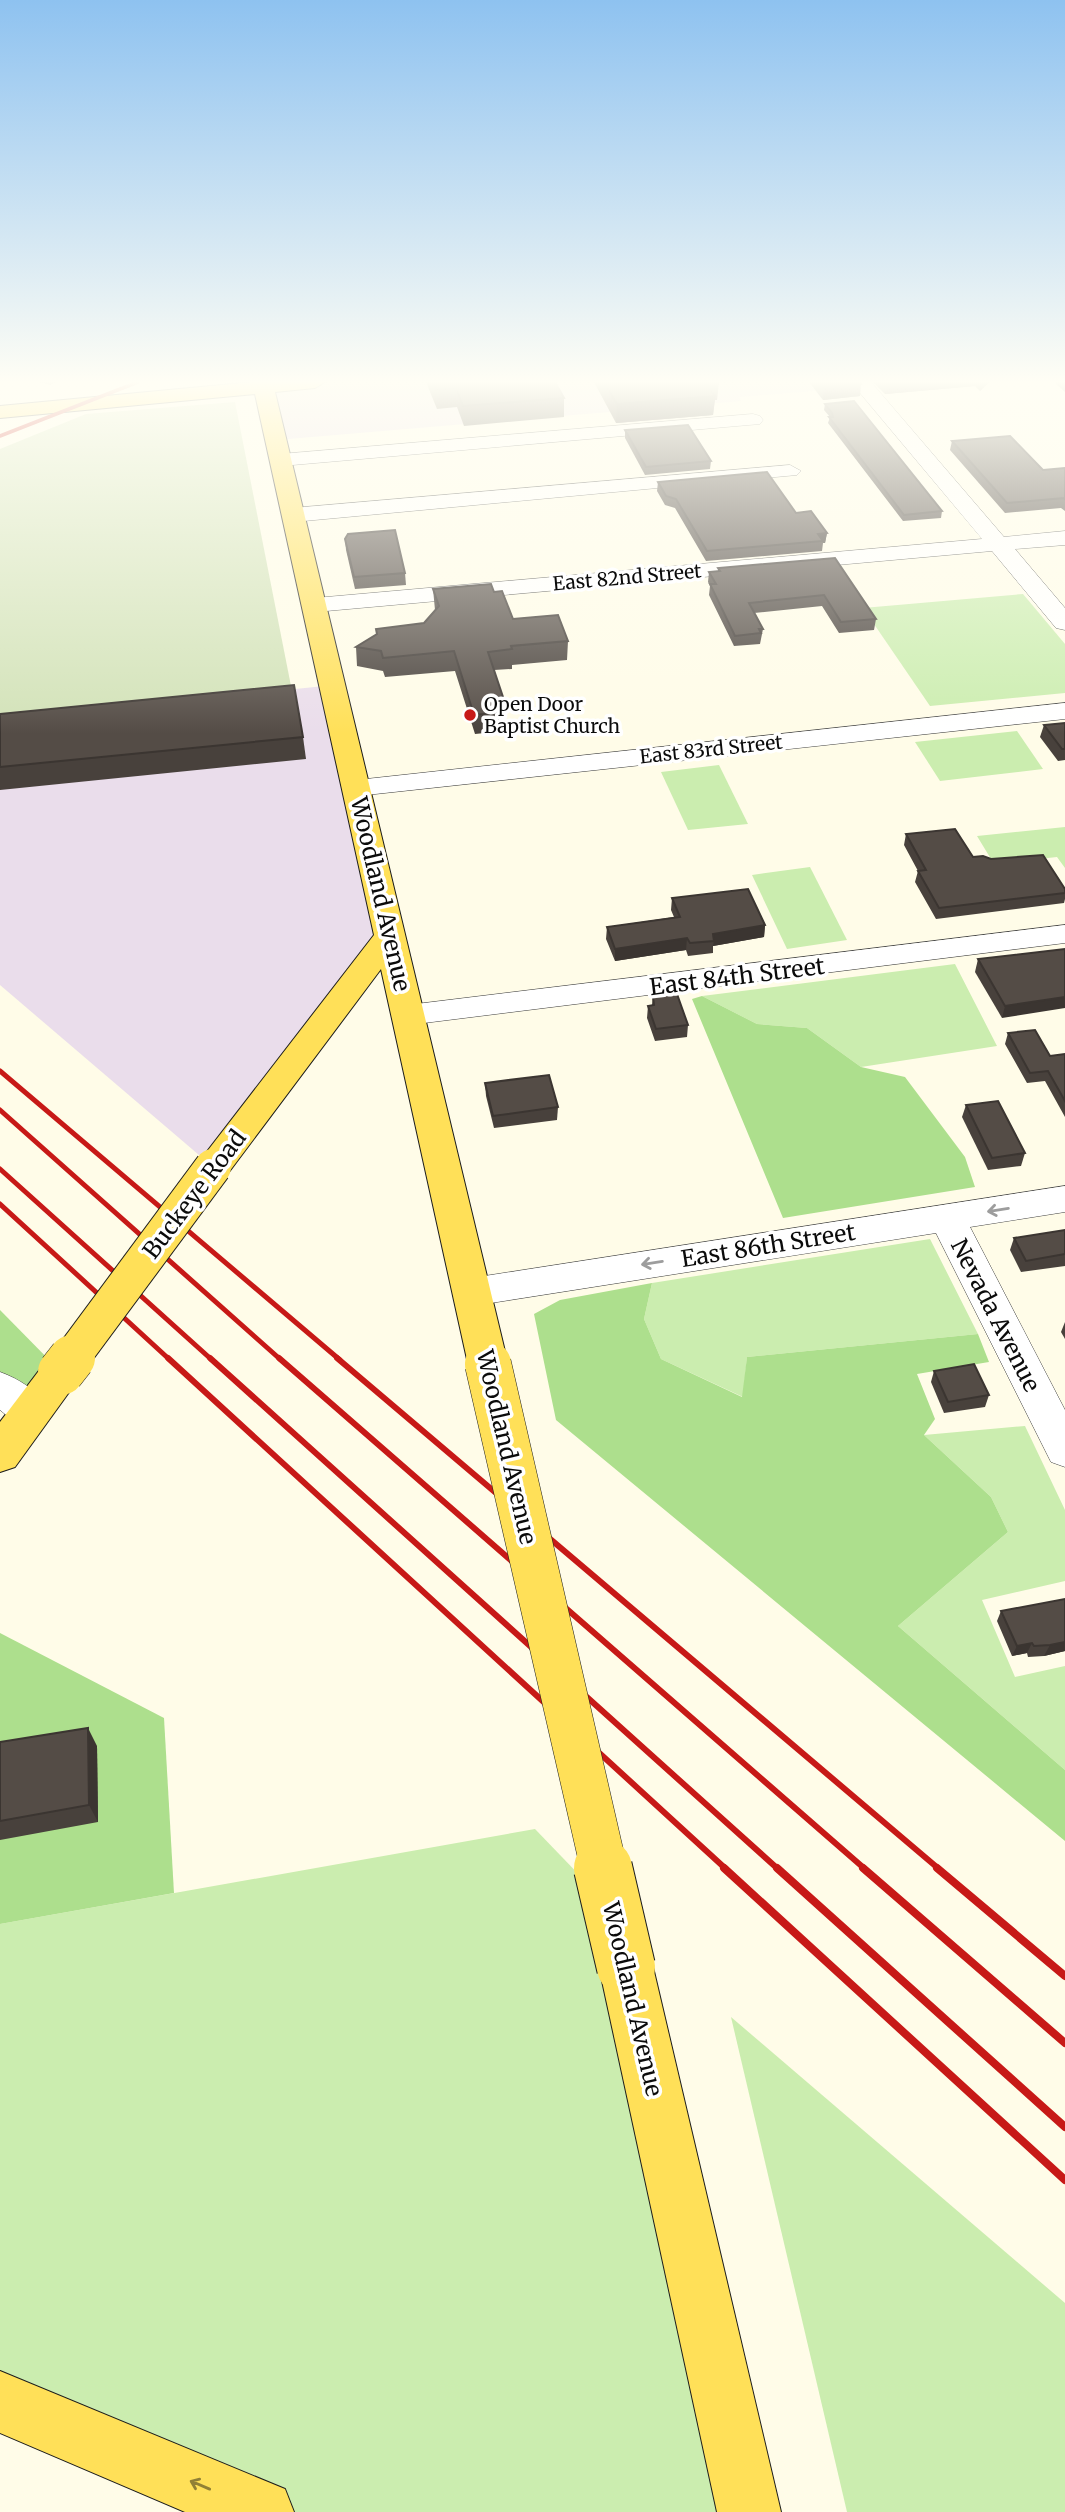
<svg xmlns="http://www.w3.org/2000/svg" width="1065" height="2512" font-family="Merriweather,serif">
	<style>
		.industrial { fill: #eaddeb }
		.green { fill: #cbedaf }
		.forest { fill: #addf8d }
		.cemetery { fill: #d2e2b8 }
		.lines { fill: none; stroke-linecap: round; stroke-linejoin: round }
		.minor-casing { stroke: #3e3e3e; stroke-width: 1 }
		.major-casing { stroke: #1c1c1c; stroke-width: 2 }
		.minor { fill: #fff; fill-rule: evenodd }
		.major { fill: #ffe058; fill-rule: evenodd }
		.rail-far3 { stroke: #c71917; stroke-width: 3.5 }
		.rail-far2 { stroke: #c71917; stroke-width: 5 }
		.rail-far1 { stroke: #c71917; stroke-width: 6 }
		.rail { stroke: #c71917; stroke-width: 8 }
		.major-bridge-far2-casing { stroke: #1c1c1c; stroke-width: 38; stroke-linecap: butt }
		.major-bridge-far1-casing { stroke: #1c1c1c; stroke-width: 47; stroke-linecap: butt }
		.major-bridge-casing { stroke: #1c1c1c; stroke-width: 60; stroke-linecap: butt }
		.major-bridge-far2 { stroke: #ffe058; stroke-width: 36 }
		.major-bridge-far1 { stroke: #ffe058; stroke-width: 46 }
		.major-bridge { stroke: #ffe058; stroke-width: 58 }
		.wall { fill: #48413c }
		.shaded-wall { fill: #3b3531 }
		.building { fill: #544c46; stroke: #3b3531; stroke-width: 2 }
		.oneway { stroke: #9d9d9d }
		.oneway2 { stroke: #918035 }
		.poi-dot { fill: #c71917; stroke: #fff; stroke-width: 2.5 }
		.labels { text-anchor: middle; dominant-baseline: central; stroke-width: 7; stroke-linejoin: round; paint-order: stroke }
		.far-street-label { font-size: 19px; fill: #0b0b0b; stroke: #fff }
		.far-poi-label { font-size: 19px; fill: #0b0b0b; stroke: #fff; text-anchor: start }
		.street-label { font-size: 23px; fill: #0b0b0b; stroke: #fff }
	</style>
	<rect width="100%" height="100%" fill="#fffce8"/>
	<g class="industrial">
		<polygon points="315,382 861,382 865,387 739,397 741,401 276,440 263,386"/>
		<polygon points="334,685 390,936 213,1167 0,985 0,719"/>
	</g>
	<g class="green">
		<polygon points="1023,594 1065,644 1065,693 930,706 863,608"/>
		<polygon points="1017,731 1043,769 940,781 915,742"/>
		<polygon points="719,765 748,824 688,830 661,772"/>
		<polygon points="1065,827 1065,868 1057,857 994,864 977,836"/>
		<polygon points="810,867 847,940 787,949 752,875"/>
		<polygon points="955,964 997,1046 861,1067 807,1028 757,1024 702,996"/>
		<polygon points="930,1239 978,1334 747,1357 743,1397 661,1359 644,1319 652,1283"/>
		<polygon points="1025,1426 1065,1510 1065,1581 982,1600 1015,1677 1065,1666 1065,1770 898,1626 1008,1532 991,1497 924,1435"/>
		<polygon points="535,1829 613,1910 749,2512 262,2512 0,2402 0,1924"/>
		<polygon points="731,2017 1065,2303 1065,2512 847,2512"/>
	</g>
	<g class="forest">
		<polygon points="702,996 757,1024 807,1028 861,1067 905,1077 965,1157 975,1187 783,1218 692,999"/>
		<polygon points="652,1283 644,1319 661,1359 742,1397 747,1357 978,1334 989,1362 917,1374 935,1419 924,1435 991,1497 1008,1532 898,1626 1065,1770 1065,1841 556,1420 534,1314 560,1300"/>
		<polygon points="0,1310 61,1372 31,1412 0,1388"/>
		<polygon points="0,1633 164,1718 174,1893 0,1924"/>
	</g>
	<polygon class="cemetery" points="235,402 291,686 0,716 0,449 86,414"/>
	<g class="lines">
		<defs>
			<g id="minor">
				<polygon points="851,382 871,382 1004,537 1065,531 1065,545 1015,549 1065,608 1065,630 1056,628 992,551 315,612 307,610 303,605 307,600 315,598 982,539"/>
				<polygon points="753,414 760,416 763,420 760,424 281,466 271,460 281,454"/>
				<polygon points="790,465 801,471 797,475 293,522 282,515 293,508"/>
				<polygon points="1065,703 1065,719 357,796 347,794 343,788 347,782 357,780"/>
				<polygon points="1065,925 1065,943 408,1025 397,1022 392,1015 397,1008 408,1005"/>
				<polygon points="1065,1186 1065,1212 970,1227 1065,1410 1065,1467 1051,1462 936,1233 472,1306 459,1302 453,1292 459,1282 472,1278"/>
				<path d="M0,1372C20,1379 41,1393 51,1412L45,1424C25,1430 16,1423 0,1410Z"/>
			</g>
			<g id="major">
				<polygon points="253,382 325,382 315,388 275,392 508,1364 502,1376 488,1380 474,1376 468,1364 381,969 226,1176 213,1180 200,1176 195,1167 374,935 255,394 0,418 0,406"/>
				<polygon points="61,1356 75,1360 81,1372 75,1384 15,1467 0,1472 0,1422 47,1360"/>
				<polygon points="626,1940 645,1948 653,1967 781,2512 717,2512 599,1967 607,1948"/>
				<polygon points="0,2371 285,2489 294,2512 185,2512 0,2433"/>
			</g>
		</defs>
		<use href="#minor" class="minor-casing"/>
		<use href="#major" class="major-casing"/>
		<use href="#minor" class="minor"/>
		<use href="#major" class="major"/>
		<polyline class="rail-far3" points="0,436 138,382"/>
		<g class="rail-far2">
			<polyline points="0,1071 340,1360"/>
			<polyline points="0,1110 281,1360"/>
			<polyline points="0,1169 212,1360"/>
			<polyline points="0,1204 170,1360"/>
		</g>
		<g class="rail-far1">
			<polyline points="168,1358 726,1869"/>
			<polyline points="210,1358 778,1869"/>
			<polyline points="279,1358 865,1869"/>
			<polyline points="337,1358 939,1869"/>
		</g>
		<g class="rail">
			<polyline points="724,1868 1065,2180"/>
			<polyline points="777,1868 1065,2127"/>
			<polyline points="863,1868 1065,2043"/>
			<polyline points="937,1868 1065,1976"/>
		</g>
		<defs>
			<polyline id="major-bridge-far2" points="70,1360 213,1167"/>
			<g id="major-bridge-far1">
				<polyline points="488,1364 604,1869"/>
				<polyline points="61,1372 72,1358"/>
			</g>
			<polyline id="major-bridge" points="603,1868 626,1967"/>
		</defs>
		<use href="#major-bridge-far2" class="major-bridge-far2-casing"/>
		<use href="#major-bridge-far1" class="major-bridge-far1-casing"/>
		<use href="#major-bridge" class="major-bridge-casing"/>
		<use href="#major-bridge-far2" class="major-bridge-far2"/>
		<use href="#major-bridge-far1" class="major-bridge-far1"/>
		<use href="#major-bridge" class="major-bridge"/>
	</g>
	<g class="wall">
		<polygon points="39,382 56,382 50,385"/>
		<polygon points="426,382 555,382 564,398 564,417 464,426 457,407 437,409"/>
		<polygon points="594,382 719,382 717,400 715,400 713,415 616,423"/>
		<polygon points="809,382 860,382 860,396 823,400"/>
		<polygon points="873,382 989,382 980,391 975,386 885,394"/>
		<polygon points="1054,382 1065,382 1065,392"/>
		<polygon points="825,404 942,511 941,518 903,521 828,423 830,417 824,410"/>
		<polygon points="625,430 711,461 710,469 645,475 625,438"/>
		<polygon points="952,441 1043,470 1065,468 1065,511 1061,508 1005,513 950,450"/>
		<polygon points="658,482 796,513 827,533 825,543 823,543 822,551 706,561 675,508 665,505 657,491"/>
		<polygon points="345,539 405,573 406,585 355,589 346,550"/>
		<polygon points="835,558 876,619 874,630 839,633 822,606 754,613 763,629 760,644 734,646 709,595 710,586 708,582 709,572 718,571 718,568"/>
		<polygon points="433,589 494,592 513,619 568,641 567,660 512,665 512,669 494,670 503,697 504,731 475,734 455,671 385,677 383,671 357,666 356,647 377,634 376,629 424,623 435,610"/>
		<polygon points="0,714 303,737 306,759 0,790"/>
		<polygon points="1065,723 1065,760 1058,761 1040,737 1044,725"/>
		<polygon points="906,834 973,857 991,859 1065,889 1065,899 1064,903 936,919 915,882 918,871 904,845"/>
		<polygon points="672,898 765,925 764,937 713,946 713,953 688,956 686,950 615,961 606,939 607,927 674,917 671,910"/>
		<polygon points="1065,949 1002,1018 975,972 978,959"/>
		<polygon points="653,997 688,1025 687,1037 655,1041 647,1018 648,1006 652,1005"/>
		<polygon points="1008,1033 1050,1056 1065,1054 1065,1117 1045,1081 1027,1083 1005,1044"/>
		<polygon points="485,1083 558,1107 557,1120 494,1128 486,1096"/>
		<polygon points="966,1105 1025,1153 1021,1166 988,1170 962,1117"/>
		<polygon points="1065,1230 1065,1266 1021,1272 1010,1250 1014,1238"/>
		<polygon points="1065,1322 1065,1339 1061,1332"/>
		<polygon points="934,1371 989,1395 985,1407 944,1413 931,1382"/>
		<polygon points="1001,1611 1065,1651 1044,1656 1028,1657 1027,1653 1012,1656 997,1621"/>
		<polygon points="0,1742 97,1746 98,1822 0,1840"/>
	</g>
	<g class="shaded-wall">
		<polygon points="887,382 976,382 975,386 885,394"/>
		<polygon points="982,382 989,382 980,391"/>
		<polygon points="861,384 860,396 823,400 824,387"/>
		<polygon points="715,396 713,415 616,423 617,404"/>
		<polygon points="827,533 825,543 823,543 823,541 818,534"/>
		<polygon points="499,697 503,697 504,712"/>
		<polygon points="765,925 764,937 713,946 714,941 713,934"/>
		<polygon points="687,938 686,950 615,961 615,949"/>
		<polygon points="1065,997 1065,1008 1002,1018 1005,1006"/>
		<polygon points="1065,1642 1065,1651 1044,1656 1050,1645"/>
		<polygon points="1032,1643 1027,1653 1012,1656 1017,1646"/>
		<polygon points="88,1728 97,1746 98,1822 89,1805"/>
	</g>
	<g class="building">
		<polygon points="433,382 555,382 564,398 463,406 456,388 436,390"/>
		<polygon points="604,382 715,382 705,383 715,396 617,404"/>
		<polygon points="820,382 860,382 861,384 824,387"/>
		<polygon points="854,401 942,511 904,515 829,417 833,417 832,413 825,404"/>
		<polygon points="688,425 711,461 646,467 625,430"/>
		<polygon points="1010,436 1043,470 1065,468 1065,499 1064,498 1007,503 952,441"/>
		<polygon points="767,472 796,513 811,511 827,533 818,534 823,541 707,551 676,499 666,496 658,482"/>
		<polygon points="395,530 405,573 354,577 345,539 348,534"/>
		<polygon points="835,558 876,619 841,622 824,595 749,603 763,629 759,629 761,633 735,636 710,584 716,584 709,572 720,571 718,568"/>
		<polygon points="491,584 494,592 502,591 513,619 558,615 568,641 511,646 512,649 488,652 503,697 499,697 504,712 474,715 454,651 383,658 381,651 356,647 377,634 376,629 424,623 439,606 433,589"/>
		<polygon points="294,685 303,737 0,767 0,714"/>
		<polygon points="1065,723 1065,749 1062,749 1044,725"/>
		<polygon points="955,829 973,857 983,856 991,859 1043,855 1065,889 1065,893 939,908 918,871 926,870 906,834"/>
		<polygon points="748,889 765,925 713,934 714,941 690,943 687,938 615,949 607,927 680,917 672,898"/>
		<polygon points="1065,949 1065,997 1005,1006 978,959"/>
		<polygon points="677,994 688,1025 656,1029 648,1006 654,1005 653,997"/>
		<polygon points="1035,1030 1050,1056 1065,1054 1065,1101 1048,1071 1030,1073 1008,1033"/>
		<polygon points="549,1075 558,1107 493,1116 485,1083"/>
		<polygon points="998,1101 1025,1153 992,1158 966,1105"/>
		<polygon points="1065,1230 1065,1254 1026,1261 1014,1238"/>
		<polygon points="974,1364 989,1395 948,1402 934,1371"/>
		<polygon points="1065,1599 1065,1642 1050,1645 1034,1646 1032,1643 1017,1646 1001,1611"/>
		<polygon points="88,1728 89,1805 0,1821 0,1742"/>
	</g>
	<defs><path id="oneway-shaft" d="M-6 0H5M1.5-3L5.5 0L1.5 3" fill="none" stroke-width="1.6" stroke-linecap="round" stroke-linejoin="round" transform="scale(1.75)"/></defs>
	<g class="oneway">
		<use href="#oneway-shaft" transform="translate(998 1210) rotate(171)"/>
		<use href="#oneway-shaft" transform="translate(652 1263) rotate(171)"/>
	</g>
	<use class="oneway2" href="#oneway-shaft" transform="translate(200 2485) rotate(-157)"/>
	<linearGradient id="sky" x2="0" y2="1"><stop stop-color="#8ec2f0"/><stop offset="0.52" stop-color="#fffef5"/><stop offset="1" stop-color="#fffef5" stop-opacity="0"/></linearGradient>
	<rect width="1065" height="734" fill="url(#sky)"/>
	<circle class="poi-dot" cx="470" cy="715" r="7"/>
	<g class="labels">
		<g class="far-street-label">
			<text transform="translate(627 577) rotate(-5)">East 82nd Street</text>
			<text transform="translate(711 749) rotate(-6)">East 83rd Street</text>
		</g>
		<g class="far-poi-label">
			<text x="484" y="704">Open Door<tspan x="484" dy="22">Baptist Church</tspan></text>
		</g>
		<g class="street-label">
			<text transform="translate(381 894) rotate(77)">Woodland Avenue</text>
			<text transform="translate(737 976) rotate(-7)">East 84th Street</text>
			<text transform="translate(194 1194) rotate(-53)">Buckeye Road</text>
			<text transform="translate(768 1245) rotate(-9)">East 86th Street</text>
			<text transform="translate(996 1315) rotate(63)">Nevada Avenue</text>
			<text transform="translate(507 1447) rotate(77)">Woodland Avenue</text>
			<text transform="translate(633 1999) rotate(77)">Woodland Avenue</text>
		</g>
	</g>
</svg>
